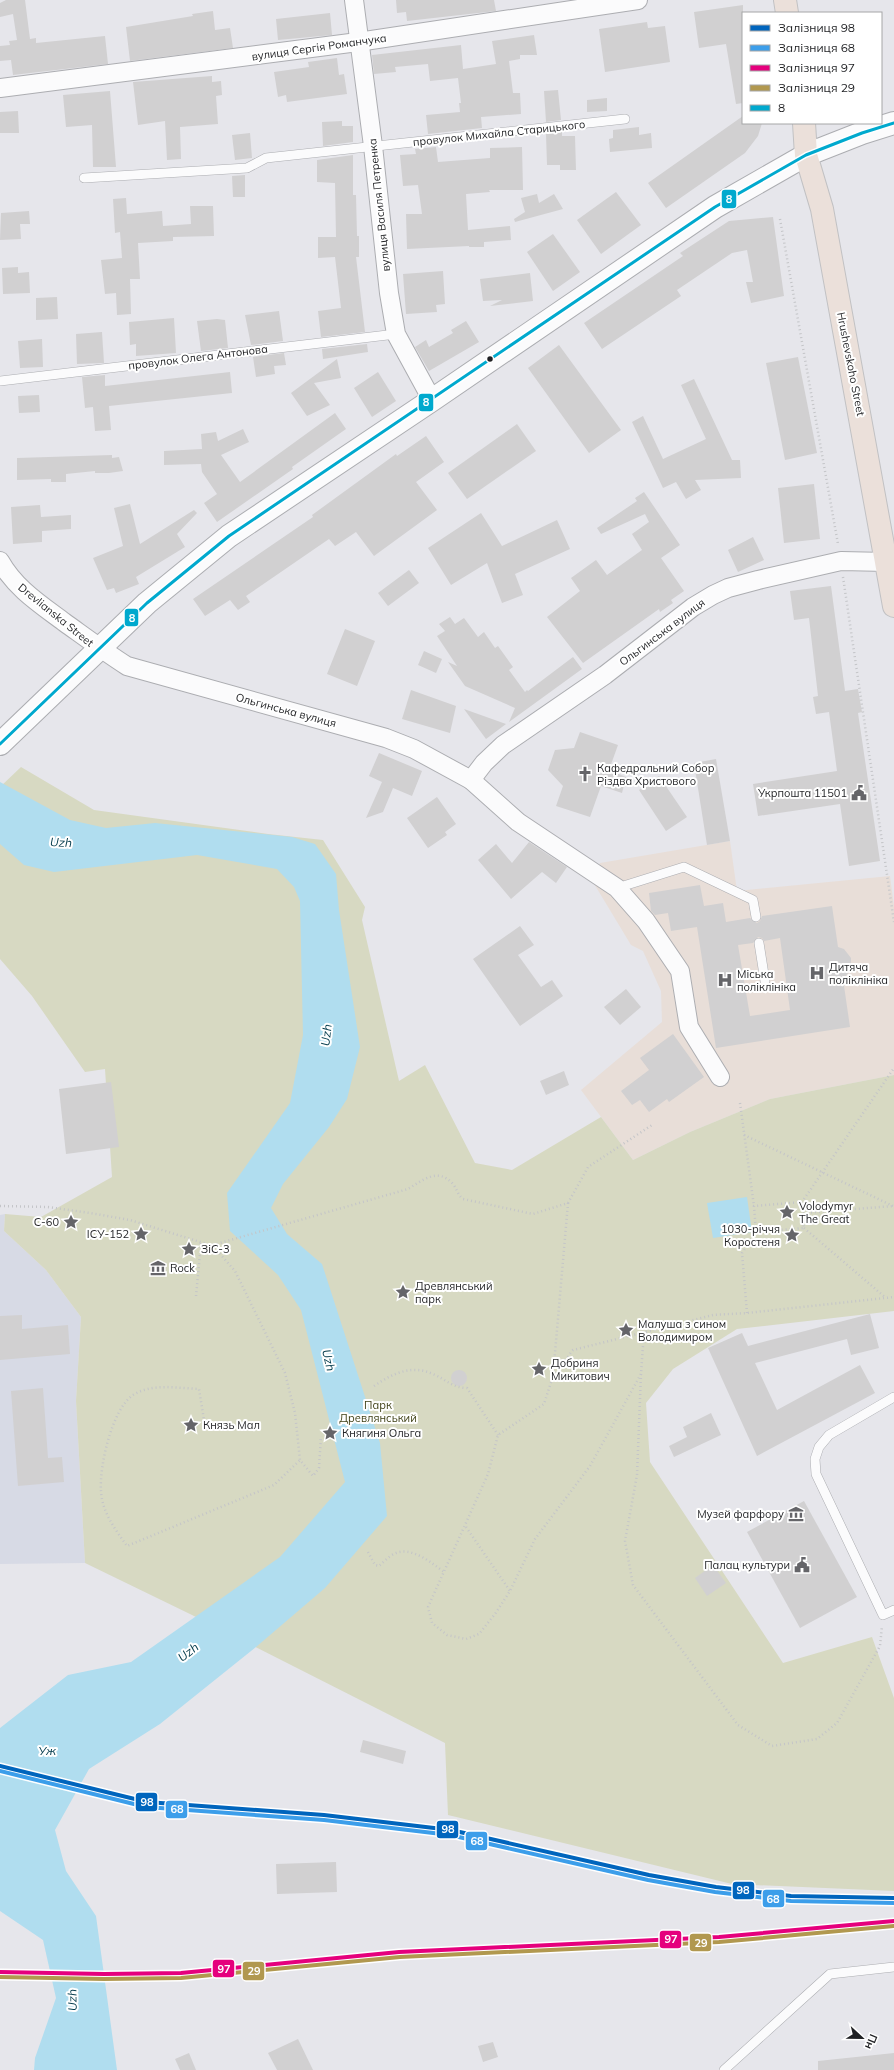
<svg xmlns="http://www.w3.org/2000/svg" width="894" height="2070" font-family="Mulish,sans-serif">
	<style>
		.commercial { fill: #e8ded8 }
		.built { fill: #d7dae5 }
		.green { fill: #d7d9c2 }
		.water { fill: #b0ddef }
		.building { fill: #d1d0d1; fill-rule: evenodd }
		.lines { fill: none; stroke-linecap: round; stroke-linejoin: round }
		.service-casing { stroke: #acadb1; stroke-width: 10 }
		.minor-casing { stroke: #acadb1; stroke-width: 20 }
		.tertiary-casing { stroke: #acadb1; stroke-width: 24 }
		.trunk-casing { stroke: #c1c1c3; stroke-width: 24 }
		.path { stroke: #c4c5c8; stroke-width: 2.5; stroke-dasharray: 1 3; stroke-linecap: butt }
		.service { stroke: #fbfbfc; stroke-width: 9 }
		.minor { stroke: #fbfbfc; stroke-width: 18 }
		.tertiary { stroke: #fbfbfc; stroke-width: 22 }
		.trunk { stroke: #ebe0da; stroke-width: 22 }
		.bus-1-casing { stroke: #fff; stroke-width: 6 }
		.bus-1 { stroke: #00a9ce; stroke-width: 3 }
		.rail-1-casing { stroke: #fff; stroke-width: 7 }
		.rail-2-casing { stroke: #fff; stroke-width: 7 }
		.rail-3-casing { stroke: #fff; stroke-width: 7 }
		.rail-4-casing { stroke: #fff; stroke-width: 7 }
		.rail-1 { stroke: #0065bd; stroke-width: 4 }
		.rail-2 { stroke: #3c9eea; stroke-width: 4 }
		.rail-3 { stroke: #e5007d; stroke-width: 4 }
		.rail-4 { stroke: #b1984f; stroke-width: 4 }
		.bus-dot { fill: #1f2023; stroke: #fff; stroke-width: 1.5 }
		.labels { text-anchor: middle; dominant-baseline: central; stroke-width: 4; stroke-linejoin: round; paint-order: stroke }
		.street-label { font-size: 11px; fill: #1f2023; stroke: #fff }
		.poi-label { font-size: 11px; fill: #1f2023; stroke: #fff; text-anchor: start }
		.park-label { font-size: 11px; fill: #3f4016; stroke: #fff }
		.water-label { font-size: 12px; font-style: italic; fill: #00394a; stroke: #fff }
		.line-badge { stroke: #fff; stroke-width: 1.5 }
		.badge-label { font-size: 11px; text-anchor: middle; font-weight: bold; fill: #fff }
	</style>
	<rect width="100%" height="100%" fill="#e6e6eb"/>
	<polygon class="commercial" points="730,841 737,891 890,876 894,907 894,1075 770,1099 690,1132 633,1160 581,1090 662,1022 661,991 643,951 631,945 593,882 600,863"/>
	<polygon class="built" points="5,1214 4,1231 46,1270 81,1317 76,1401 85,1563 0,1564 0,1215"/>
	<polygon class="green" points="21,767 94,810 268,834 323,840 365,907 362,920 399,1081 425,1065 475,1163 512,1170 601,1117 633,1160 690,1132 770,1099 894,1075 894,1311 737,1329 673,1369 646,1403 650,1462 783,1663 872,1637 894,1698 894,1891 732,1884 448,1815 445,1743 192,1615 85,1563 76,1401 81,1317 46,1270 4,1231 5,1214 41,1217 112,1177 105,1069 85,1072 32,996 0,959 0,787"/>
	<g class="water">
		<polygon points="0,782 70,820 106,828 155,823 292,837 315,844 336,874 339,910 360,1047 347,1099 329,1127 283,1184 271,1208 287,1234 322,1264 380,1443 387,1516 325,1588 256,1647 160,1724 89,1769 55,1830 66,1871 96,1916 117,2070 34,2070 35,2058 56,1998 43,1940 0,1911 0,1728 68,1675 131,1662 280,1557 345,1482 301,1310 278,1275 230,1231 227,1193 290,1103 303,1035 300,901 294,887 277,869 197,855 54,872 24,865 0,844"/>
		<polygon points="747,1197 752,1232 713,1238 707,1203"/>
	</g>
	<g class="building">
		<polygon points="6,0 25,0 30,39 36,38 36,43 105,36 108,64 13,75 11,60 0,61 0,46 10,45 9,41 17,40 13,14 0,17 0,3"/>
		<polygon points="396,0 494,0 496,11 407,21 406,12 397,13"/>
		<polygon points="743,5 743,103 736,104 726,44 699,48 694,12"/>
		<polygon points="213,11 215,30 230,28 233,48 130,61 126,27 193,16 192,14"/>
		<polygon points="330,13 332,35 278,40 276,19"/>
		<polygon points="647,22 648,28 665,26 670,62 605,72 599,29"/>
		<polygon points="534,35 537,55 520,55 520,59 509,61 513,93 520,93 521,114 481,117 482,128 428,134 426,115 460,112 459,103 461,103 458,78 430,81 428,64 395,67 396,72 374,74 372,55 461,45 463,69 496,64 492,41"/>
		<polygon points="337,58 339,75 344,74 347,94 287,102 286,95 278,97 274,72 309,67 308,62"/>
		<polygon points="212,76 212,82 221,81 222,95 216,96 218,124 180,127 181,159 167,160 165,121 138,125 133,82"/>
		<polygon points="558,90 561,120 546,122 544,91"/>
		<polygon points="110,91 116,167 93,167 92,125 66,127 63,95"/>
		<polygon points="607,98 607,111 587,112 587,100"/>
		<polygon points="18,111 19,133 0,133 0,112"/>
		<polygon points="743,116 743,123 762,123 758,136 745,153 666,208 648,183"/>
		<polygon points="342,121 342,126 353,126 353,142 323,146 322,122"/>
		<polygon points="639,127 639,135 651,133 652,148 610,152 609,139 613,138 613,130"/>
		<polygon points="562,132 562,136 575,136 576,170 560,170 560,165 547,165 546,134"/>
		<polygon points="250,133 252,158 235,160 232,135"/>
		<polygon points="436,147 438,162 490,158 490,148 522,147 523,190 489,190 490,192 466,194 468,230 510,226 511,240 484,242 484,247 469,247 469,246 407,249 406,214 422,214 418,185 403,186 400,155 416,154 415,149"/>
		<polygon points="353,155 353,195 356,195 357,236 359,236 359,257 356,257 365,332 321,337 318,311 341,308 335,257 318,258 318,237 336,237 335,183 317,182 317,160"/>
		<polygon points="245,175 245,197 233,197 232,176"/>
		<polygon points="616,192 641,225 601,254 577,220"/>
		<polygon points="537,194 539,203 554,194 563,209 515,222 514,219 525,212 521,198"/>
		<polygon points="126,198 127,214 162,211 163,226 191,224 190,206 213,206 214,236 173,237 173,241 138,243 140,279 130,279 131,314 117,315 116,293 105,294 101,260 122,258 120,232 115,233 113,199"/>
		<polygon points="29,211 30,224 20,224 21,239 0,240 1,213"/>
		<polygon points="773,217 784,296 751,303 746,282 753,282 747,250 732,253 677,290 681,296 602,349 584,323 683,256 680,253 729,221"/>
		<polygon points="553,234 580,272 553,291 527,252"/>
		<polygon points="18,267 18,273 29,272 30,293 3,294 2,268"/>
		<polygon points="443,271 445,304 436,305 437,312 406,314 403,274"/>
		<polygon points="530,273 533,301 490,306 502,300 483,301 480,279"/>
		<polygon points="57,297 58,319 36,320 36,298"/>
		<polygon points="279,311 283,341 251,345 245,315"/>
		<polygon points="174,318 176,353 136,356 136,344 130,345 129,322"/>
		<polygon points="217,319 225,320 228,348 201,351 197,321"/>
		<polygon points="466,321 479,342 429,371 415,347 426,340 429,347 453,333 451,330"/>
		<polygon points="102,332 104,363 77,364 76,334"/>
		<polygon points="42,339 43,367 20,368 18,341"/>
		<polygon points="367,344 368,352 323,359 322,349"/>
		<polygon points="559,345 621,430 589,453 528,368"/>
		<polygon points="284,353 286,365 274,366 275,374 256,377 253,357"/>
		<polygon points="798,357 817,453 785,460 766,363"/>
		<polygon points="337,359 341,378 314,383 330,405 307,416 291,393"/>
		<polygon points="230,372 232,393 109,406 111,430 95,431 93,407 85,408 82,377 105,375 105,386"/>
		<polygon points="378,372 396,401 372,417 354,388"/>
		<polygon points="694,379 732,460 740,460 741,478 695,480 701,490 686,499 676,482 663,488 632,422 643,416 663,459 706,439 681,385"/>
		<polygon points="39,395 40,412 19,413 18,396"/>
		<polygon points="335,413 346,429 292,467 293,469 217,522 204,503 217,494 202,472 201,464 164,465 164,451 202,449 201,434 216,432 218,441 243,429 249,442 221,455 240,482"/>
		<polygon points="517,424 536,451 467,499 448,473"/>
		<polygon points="426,436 444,462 416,482 437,510 374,556 356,532 335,546 329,539 246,596 250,602 238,610 230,600 205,616 193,599 313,517 312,515 396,454 397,456"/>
		<polygon points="112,455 112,458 119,457 123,471 109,473 95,473 95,471 66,474 66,482 51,482 51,479 17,480 17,458"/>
		<polygon points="814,484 820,539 784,543 778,488"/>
		<polygon points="644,492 680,545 661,558 684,591 671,600 673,603 660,612 659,609 583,663 547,617 580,591 571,578 596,560 607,575 642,550 632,534 649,522 645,514 601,534 597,528 637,501 635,498"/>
		<polygon points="130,504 140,544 194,510 197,513 177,534 185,547 136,577 139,584 116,593 114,588 107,590 93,558 123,546 114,508"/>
		<polygon points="40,505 41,517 71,515 71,529 42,531 42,542 13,544 11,507"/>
		<polygon points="481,513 502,546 557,520 570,549 515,574 523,595 502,603 487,563 451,585 428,548"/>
		<polygon points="753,537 764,560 738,572 728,550"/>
		<polygon points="409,570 419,583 388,606 378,593"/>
		<polygon points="831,586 845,691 858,689 862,712 858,713 880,861 849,866 840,804 758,816 753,784 837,771 829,712 816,714 813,697 818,696 809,618 794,620 790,591"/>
		<polygon points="450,617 455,624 464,618 478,637 484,632 495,648 498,646 513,667 509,670 525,692 527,690 528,691 573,657 582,669 509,722 515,708 465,686 448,662 457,666 437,636 445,631 439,624"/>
		<polygon points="345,629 375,641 357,686 327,674"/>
		<polygon points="424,651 442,659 436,673 418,665"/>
		<polygon points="411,690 456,706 450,733 402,719"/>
		<polygon points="464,709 506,724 486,739"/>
		<polygon points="580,732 618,745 609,770 626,777 622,793 601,786 590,817 556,806 563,786 548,770 555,750 574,748"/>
		<polygon points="379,753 422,771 412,796 393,788 383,812 366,818 382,782 369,776"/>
		<polygon points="716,759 730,841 707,845 694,763"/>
		<polygon points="659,776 687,817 666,831 639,790"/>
		<polygon points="437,797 456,824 445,832 447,835 428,848 407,818"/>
		<polygon points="529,842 567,867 556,883 542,872 511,899 478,860 496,844 512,863"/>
		<path d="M700,885L704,906L723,903L726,922L750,918L757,923L760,921L762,916L832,906L838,947L844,949L851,958V970L843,979L850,1027L716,1048L697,927L671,931L668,913L655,915L651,911L649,893ZM758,937L762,938L764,941L780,938L790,1010L750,1016L738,945L753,943Z"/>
		<polygon points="520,926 534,945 518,955 541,987 552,980 563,996 520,1026 473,959"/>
		<polygon points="626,989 641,1007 620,1025 604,1007"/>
		<polygon points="673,1034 704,1077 669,1102 667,1099 649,1112 640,1100 632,1105 621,1091 649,1070 640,1058"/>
		<polygon points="564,1071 569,1085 546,1095 540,1081"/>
		<polygon points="111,1082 119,1147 66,1154 59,1089"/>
		<polygon points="870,1314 879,1348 851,1355 847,1339 755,1363 777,1410 860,1365 875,1393 757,1456 708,1348 742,1333 748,1346"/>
		<polygon points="22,1315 22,1329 68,1325 70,1354 0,1360 0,1316"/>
		<circle cx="459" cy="1378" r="8"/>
		<polygon points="43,1388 48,1458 62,1457 64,1482 18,1486 11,1391"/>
		<polygon points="711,1413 721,1435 674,1457 669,1446 687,1437 683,1427"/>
		<polygon points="804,1501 857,1597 800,1628 747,1532"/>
		<polygon points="713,1565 726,1583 707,1596 695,1578"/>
		<polygon points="363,1740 406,1751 403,1764 360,1752"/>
		<polygon points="336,1862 337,1892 277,1894 276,1864"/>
		<polygon points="298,2039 313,2070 277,2070 268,2053"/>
		<polygon points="493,2042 498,2057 483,2062 478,2046"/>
		<polygon points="189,2053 196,2070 180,2070 175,2059"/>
		<polygon points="894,2053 894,2070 818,2070 818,2061"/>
	</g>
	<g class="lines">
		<defs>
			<g id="service">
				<polyline points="84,178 247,168 266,158 625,119"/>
				<polyline points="0,381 396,334"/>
				<polyline points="617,888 684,867 753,900 756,917"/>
				<polyline points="759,943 765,981"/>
				<polyline points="894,1397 829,1435 819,1447 815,1459 816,1474 883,1615 894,1610"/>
				<polyline points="724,2070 830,1974 894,1967"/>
			</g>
			<g id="minor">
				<polyline points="354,0 373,146 389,293 396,334 432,400"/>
				<polyline points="0,88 358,42 638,0"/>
				<path d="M0,561C15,588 40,604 64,622C85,637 105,652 127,666L386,738L414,749L471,780L518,822L617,888L646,921L680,971L689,1027L720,1077"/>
				<polyline points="471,780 484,763 503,745 605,675 693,607 713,595 728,588 758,580 841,561 887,562"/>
			</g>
			<polyline id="tertiary" points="0,744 147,603 229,536 432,400 715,207 806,155 862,133 894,123"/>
			<g id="trunk">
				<polyline points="785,0 787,13"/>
				<polyline points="804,123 806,155 822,209 894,606"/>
			</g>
		</defs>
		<use href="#service" class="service-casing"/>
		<use href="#minor" class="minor-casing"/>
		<use href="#tertiary" class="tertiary-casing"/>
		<use href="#trunk" class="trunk-casing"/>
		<g class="path">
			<polyline points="780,219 838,544"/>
			<polyline points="843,577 894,922"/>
			<polyline points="740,1103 754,1206"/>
			<polyline points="744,1135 893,1206"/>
			<polyline points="802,1202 754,1206 756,1232 804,1228 802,1202 894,1068"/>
			<polyline points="568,1203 553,1376 544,1404 498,1435 488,1474 428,1607 432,1623 447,1635 466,1639 479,1634 495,1614 510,1591 535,1539 590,1466 641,1374 644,1331"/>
			<polyline points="0,1206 48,1207 90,1213 130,1220 213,1246 235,1271 285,1373 295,1413 300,1460 313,1476 319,1468 321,1436"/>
			<polyline points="803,1213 894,1206"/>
			<polyline points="804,1228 886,1298"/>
			<path d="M213,1245L408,1189C423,1180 438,1167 453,1184C457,1189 457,1194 463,1199L533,1214L568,1203L588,1167L652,1125"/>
			<polyline points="196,1296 201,1243"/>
			<polyline points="747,1313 742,1253 756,1232"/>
			<polyline points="641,1374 637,1475 625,1541 633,1585 738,1725 772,1746 817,1739 837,1723 880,1646 882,1626"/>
			<polyline points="553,1376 573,1350 713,1315 747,1313 894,1297"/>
			<path d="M374,1386C392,1374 411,1364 433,1374C445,1379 453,1388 467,1388L498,1435"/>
			<path d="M205,1426L199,1389C177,1388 152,1383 133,1395C112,1409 99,1467 101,1491C102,1512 115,1529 127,1546L274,1485L300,1460"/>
			<polyline points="466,1527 510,1591"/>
			<path d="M368,1552L375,1565L379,1566C384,1562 389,1556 394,1554C410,1545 432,1563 444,1572"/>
		</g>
		<use href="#service" class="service"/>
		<use href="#minor" class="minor"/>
		<use href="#tertiary" class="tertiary"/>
		<use href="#trunk" class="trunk"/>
		<defs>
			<polyline id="bus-1" points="0,744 147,603 229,536 715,207 806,155 862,133 894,123"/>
		</defs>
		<use href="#bus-1" class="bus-1-casing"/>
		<use href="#bus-1" class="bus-1"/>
		<defs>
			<polyline id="rail-1" points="0,1766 147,1802 324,1815 451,1830 649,1875 716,1887 791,1896 894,1898"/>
			<polyline id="rail-2" points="0,1771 146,1807 324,1820 450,1835 648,1880 715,1892 791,1901 894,1903"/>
			<polyline id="rail-3" points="0,1972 104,1974 181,1973 399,1952 719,1937 894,1921"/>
			<polyline id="rail-4" points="0,1977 104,1979 181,1978 400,1957 719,1942 894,1926"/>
		</defs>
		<use href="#rail-1" class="rail-1-casing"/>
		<use href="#rail-2" class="rail-2-casing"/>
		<use href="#rail-3" class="rail-3-casing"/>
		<use href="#rail-4" class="rail-4-casing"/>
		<use href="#rail-1" class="rail-1"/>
		<use href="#rail-2" class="rail-2"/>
		<use href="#rail-3" class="rail-3"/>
		<use href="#rail-4" class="rail-4"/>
	</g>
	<defs>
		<symbol id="church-bare" viewBox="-9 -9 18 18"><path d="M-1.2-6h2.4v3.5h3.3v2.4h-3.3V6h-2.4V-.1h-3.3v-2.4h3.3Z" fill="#656569" stroke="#fff" stroke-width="2.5" paint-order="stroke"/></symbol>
		<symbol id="civic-bare" viewBox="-9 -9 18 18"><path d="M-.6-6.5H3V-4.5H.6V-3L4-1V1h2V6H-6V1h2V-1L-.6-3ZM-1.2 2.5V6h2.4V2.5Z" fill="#656569" stroke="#fff" stroke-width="2.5" paint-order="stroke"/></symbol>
		<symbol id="hospital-bare" viewBox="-9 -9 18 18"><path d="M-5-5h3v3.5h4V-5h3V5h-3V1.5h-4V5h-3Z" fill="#656569" stroke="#fff" stroke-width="2.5" paint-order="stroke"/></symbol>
		<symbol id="sight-bare" viewBox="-9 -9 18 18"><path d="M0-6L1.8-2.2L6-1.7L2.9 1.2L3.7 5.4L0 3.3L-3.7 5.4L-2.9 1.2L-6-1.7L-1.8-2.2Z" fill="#656569" stroke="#fff" stroke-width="2.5" paint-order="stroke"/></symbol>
		<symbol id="museum-bare" viewBox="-9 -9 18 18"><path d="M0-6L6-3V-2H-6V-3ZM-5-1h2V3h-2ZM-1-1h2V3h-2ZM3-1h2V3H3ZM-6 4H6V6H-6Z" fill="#656569" stroke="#fff" stroke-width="2.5" paint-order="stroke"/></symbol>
	</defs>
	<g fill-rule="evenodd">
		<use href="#church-bare" x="574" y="763" width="22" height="22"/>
		<use href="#civic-bare" x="848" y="782" width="22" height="22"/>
		<use href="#hospital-bare" x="806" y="962" width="22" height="22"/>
		<use href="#hospital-bare" x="714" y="969" width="22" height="22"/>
		<use href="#sight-bare" x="776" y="1201" width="22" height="22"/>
		<use href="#sight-bare" x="60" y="1211" width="22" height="22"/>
		<use href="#sight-bare" x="130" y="1223" width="22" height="22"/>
		<use href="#sight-bare" x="781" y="1224" width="22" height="22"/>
		<use href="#sight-bare" x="178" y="1238" width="22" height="22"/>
		<use href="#museum-bare" x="147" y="1257" width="22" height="22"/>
		<use href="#sight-bare" x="392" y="1281" width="22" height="22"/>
		<use href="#sight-bare" x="615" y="1319" width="22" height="22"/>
		<use href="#sight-bare" x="528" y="1358" width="22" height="22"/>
		<use href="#sight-bare" x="180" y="1414" width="22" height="22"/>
		<use href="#sight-bare" x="319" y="1422" width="22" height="22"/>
		<use href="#museum-bare" x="785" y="1503" width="22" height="22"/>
		<use href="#civic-bare" x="791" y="1554" width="22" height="22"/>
	</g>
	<circle class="bus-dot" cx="490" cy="359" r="3.5"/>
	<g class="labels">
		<g class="street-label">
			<text transform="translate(319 47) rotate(-8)">вулиця Сергія Романчука</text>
			<text transform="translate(499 133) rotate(-6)">провулок Михайла Старицького</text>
			<text transform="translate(379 205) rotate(-96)">вулиця Василя Петренка</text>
			<text transform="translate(198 357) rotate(-7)">провулок Олега Антонова</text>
			<text transform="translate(851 364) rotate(79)">Hrushevskoho Street</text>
			<text transform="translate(56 615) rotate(39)">Drevlianska Street</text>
			<text transform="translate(662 632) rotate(-37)">Ольгинська вулиця</text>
			<text transform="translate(286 710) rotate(15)">Ольгинська вулиця</text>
		</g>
		<g class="poi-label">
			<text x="597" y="768">Кафедральний Собор<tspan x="597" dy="13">Різдва Христового</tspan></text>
			<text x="847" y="793" text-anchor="end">Укрпошта 11501</text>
			<text x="829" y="967">Дитяча<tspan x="829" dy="13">поліклініка</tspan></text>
			<text x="737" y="974">Міська<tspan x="737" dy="13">поліклініка</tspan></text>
			<text x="799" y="1206">Volodymyr<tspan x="799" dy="13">The Great</tspan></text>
			<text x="59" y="1222" text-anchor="end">С-60</text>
			<text x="780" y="1229" text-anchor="end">1030-річчя<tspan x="780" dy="13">Коростеня</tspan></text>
			<text x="129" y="1234" text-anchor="end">ІСУ-152</text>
			<text x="201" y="1249">ЗіС-3</text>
			<text x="170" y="1268">Rock</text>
			<text x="415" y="1286">Древлянський<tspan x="415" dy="13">парк</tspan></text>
			<text x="638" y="1324">Малуша з сином<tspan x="638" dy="13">Володимиром</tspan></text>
			<text x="551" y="1363">Добриня<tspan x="551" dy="13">Микитович</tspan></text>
			<text x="203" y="1425">Князь Мал</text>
			<text x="342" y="1433">Княгиня Ольга</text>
			<text x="784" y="1514" text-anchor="end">Музей фарфору</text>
			<text x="790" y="1565" text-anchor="end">Палац культури</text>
		</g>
		<g class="park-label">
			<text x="378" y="1405">Парк<tspan x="378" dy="13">Древлянський</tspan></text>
		</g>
		<g class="water-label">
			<text transform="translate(61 842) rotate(3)">Uzh</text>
			<text transform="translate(326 1035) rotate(-84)">Uzh</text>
			<text transform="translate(329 1360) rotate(76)">Uzh</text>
			<text transform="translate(188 1652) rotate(-38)">Uzh</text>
			<text x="47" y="1750">Уж</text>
			<text transform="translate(72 2000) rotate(-91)">Uzh</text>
		</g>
	</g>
	<g class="line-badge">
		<rect x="721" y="189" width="16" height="20" rx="4" fill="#00a9ce"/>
		<rect x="418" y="393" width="16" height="19" rx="4" fill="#00a9ce"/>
		<rect x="124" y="608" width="15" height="19" rx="4" fill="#00a9ce"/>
		<rect x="135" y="1792" width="23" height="20" rx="4" fill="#0065bd"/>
		<rect x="165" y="1800" width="23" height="19" rx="4" fill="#3c9eea"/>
		<rect x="436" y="1820" width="23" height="19" rx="4" fill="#0065bd"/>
		<rect x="465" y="1831" width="23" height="20" rx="4" fill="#3c9eea"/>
		<rect x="732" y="1881" width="23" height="19" rx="4" fill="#0065bd"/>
		<rect x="762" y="1889" width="23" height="19" rx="4" fill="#3c9eea"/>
		<rect x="659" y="1930" width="23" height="19" rx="4" fill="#e5007d"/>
		<rect x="689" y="1933" width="23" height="19" rx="4" fill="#b1984f"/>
		<rect x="212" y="1959" width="23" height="19" rx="4" fill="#e5007d"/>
		<rect x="242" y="1961" width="23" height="20" rx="4" fill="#b1984f"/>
	</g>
	<g class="badge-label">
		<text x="729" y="203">8</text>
		<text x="426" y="406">8</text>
		<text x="132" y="622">8</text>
		<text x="147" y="1806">98</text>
		<text x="177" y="1813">68</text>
		<text x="448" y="1833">98</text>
		<text x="477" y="1845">68</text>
		<text x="743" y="1894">98</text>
		<text x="773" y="1903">68</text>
		<text x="671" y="1943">97</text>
		<text x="701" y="1947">29</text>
		<text x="224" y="1973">97</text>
		<text x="254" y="1975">29</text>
	</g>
	<rect x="742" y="12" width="140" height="112" fill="#ffffff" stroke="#a5a6a7"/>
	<rect x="750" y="25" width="20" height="6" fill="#0065bd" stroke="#a5a6a7"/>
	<text x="778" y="32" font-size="12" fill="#1f2023">Залізниця 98</text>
	<rect x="750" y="45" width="20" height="6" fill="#3c9eea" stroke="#a5a6a7"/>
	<text x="778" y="52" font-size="12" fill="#1f2023">Залізниця 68</text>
	<rect x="750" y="65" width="20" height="6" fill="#e5007d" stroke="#a5a6a7"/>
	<text x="778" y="72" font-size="12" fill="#1f2023">Залізниця 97</text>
	<rect x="750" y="85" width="20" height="6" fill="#b1984f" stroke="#a5a6a7"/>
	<text x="778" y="92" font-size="12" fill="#1f2023">Залізниця 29</text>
	<rect x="750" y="105" width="20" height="6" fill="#00a9ce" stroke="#a5a6a7"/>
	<text x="778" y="112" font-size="12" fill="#1f2023">8</text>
	<g transform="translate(862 2038) rotate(112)" stroke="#ffffff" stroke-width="3" paint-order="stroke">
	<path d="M0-3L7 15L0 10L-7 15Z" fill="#1f2023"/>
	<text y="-6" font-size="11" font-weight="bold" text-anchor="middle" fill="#1f2023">Пн</text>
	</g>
</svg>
